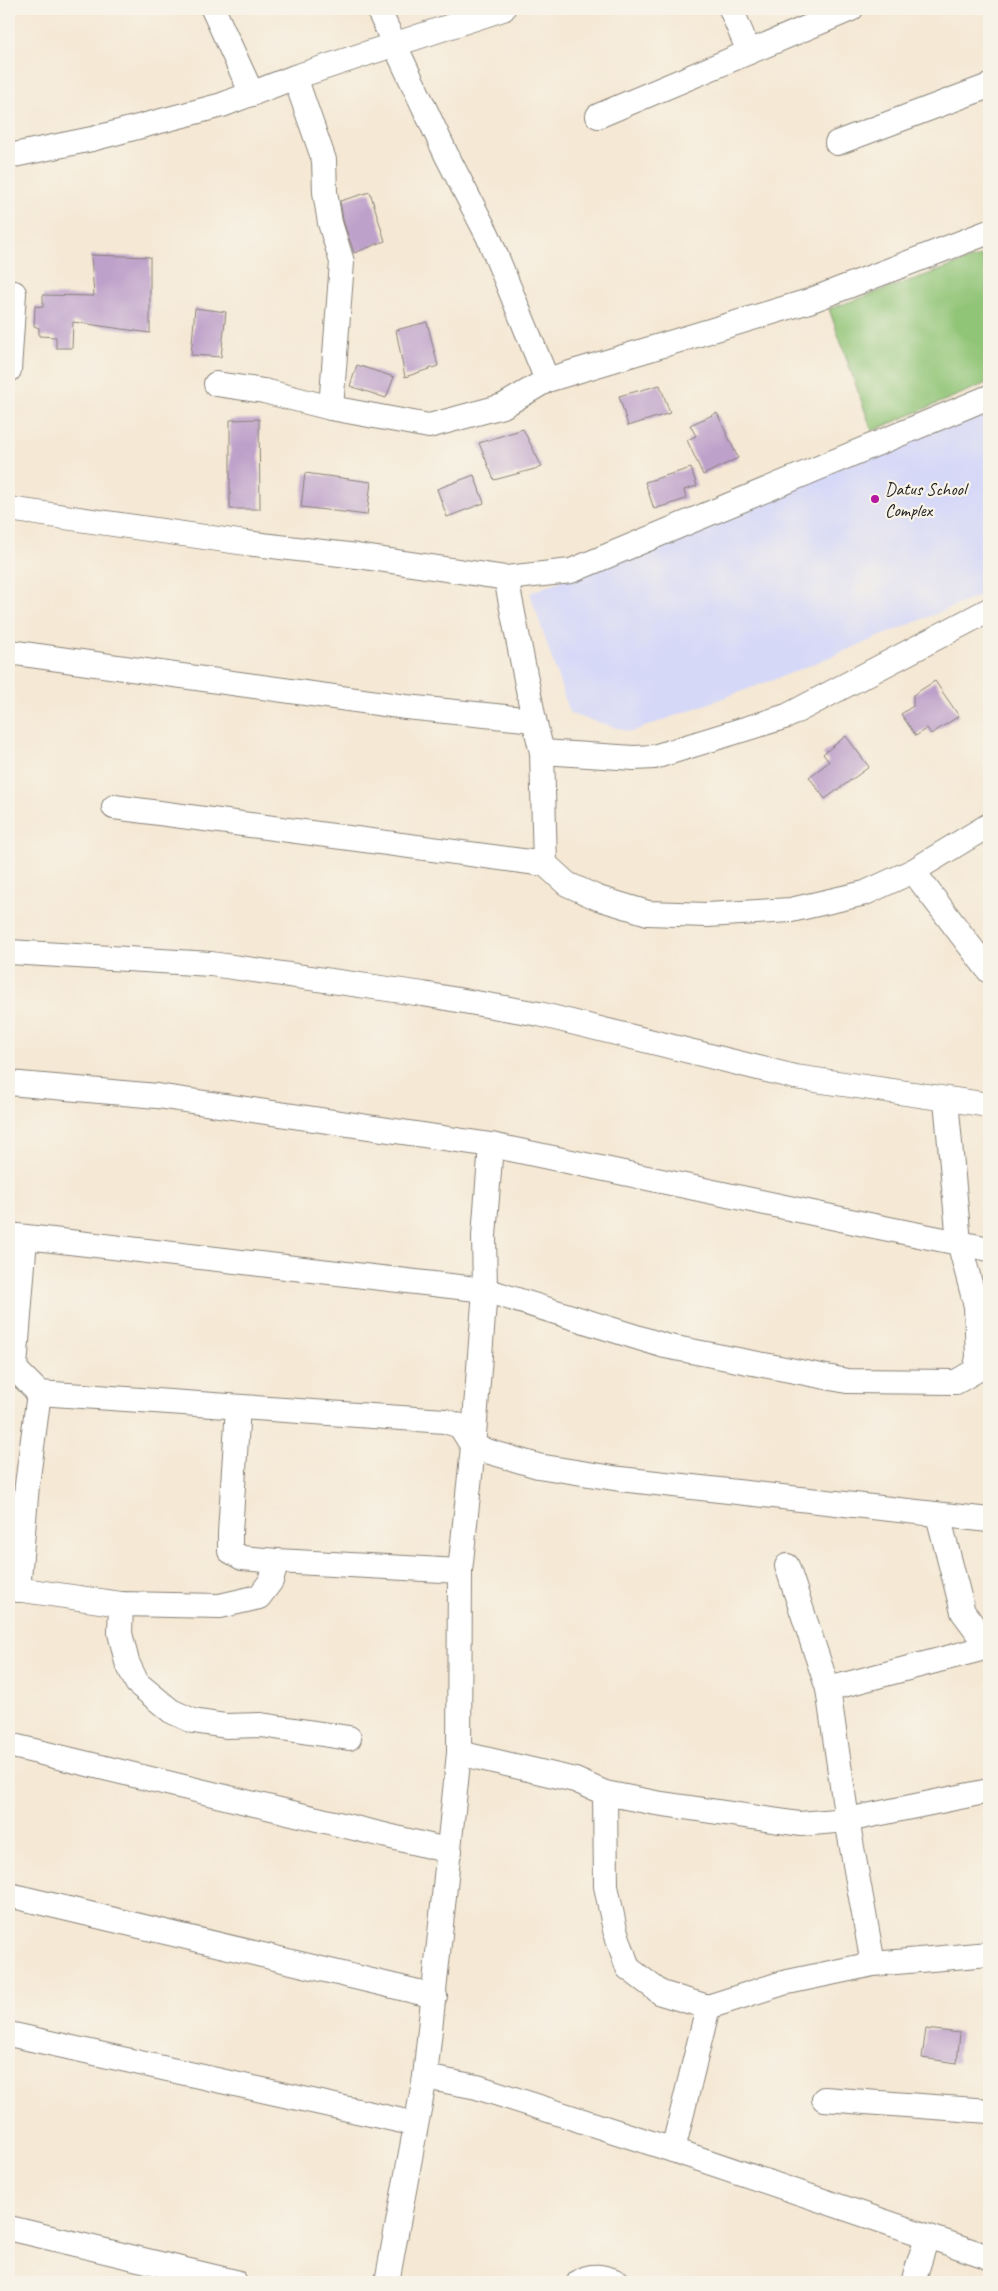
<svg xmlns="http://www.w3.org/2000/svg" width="998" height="2291" font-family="Caveat,sans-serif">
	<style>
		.built { fill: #d6d8f8 }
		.green { fill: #90c476; stroke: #567049 }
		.building { fill: #bea1ca }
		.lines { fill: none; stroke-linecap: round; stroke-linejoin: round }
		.minor-casing { stroke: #888278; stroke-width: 26 }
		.minor { stroke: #fff; stroke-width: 24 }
		.poi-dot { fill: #b5179e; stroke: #f7f3e8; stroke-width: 2 }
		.labels { text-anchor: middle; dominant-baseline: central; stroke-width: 4.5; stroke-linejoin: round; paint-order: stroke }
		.poi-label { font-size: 18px; fill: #1c1c1c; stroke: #f7f3e8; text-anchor: start }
	</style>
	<rect width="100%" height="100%" fill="#f7f3e8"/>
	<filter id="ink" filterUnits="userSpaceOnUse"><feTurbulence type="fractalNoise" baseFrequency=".02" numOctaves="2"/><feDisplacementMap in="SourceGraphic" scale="10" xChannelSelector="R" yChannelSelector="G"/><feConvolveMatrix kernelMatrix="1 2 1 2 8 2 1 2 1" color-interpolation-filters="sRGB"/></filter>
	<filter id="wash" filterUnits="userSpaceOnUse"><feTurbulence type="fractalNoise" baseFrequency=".0096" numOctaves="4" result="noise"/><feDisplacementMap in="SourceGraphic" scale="20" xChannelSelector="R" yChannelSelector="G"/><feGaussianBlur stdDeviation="1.12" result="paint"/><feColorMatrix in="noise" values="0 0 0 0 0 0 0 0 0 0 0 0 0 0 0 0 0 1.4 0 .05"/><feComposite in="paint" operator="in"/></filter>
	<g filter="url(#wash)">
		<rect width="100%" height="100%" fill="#f5e8d4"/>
		<polygon class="built" points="989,407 989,592 786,675 631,732 570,714 530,593"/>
		<polygon class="green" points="989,253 989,382 872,431 829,309"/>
		<g id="blocks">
			<g class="building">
				<polygon points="370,192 385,241 354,253 343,220 340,201"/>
				<polygon points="91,255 150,257 150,333 73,322 72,348 56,348 56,337 39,336 39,328 34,326 35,306 43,307 43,295 94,296"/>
				<polygon points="195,308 226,312 221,357 191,355"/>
				<polygon points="427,322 438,366 405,377 396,330"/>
				<polygon points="357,365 394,377 386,398 350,386"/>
				<polygon points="660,385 670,413 628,426 619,396"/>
				<polygon points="717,413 738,458 703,475 687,440 696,436 690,425"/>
				<polygon points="259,419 260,509 230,509 230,420"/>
				<polygon points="523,429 542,467 494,480 479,443"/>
				<polygon points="691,468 697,486 684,490 686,499 654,509 645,482"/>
				<polygon points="305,473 371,482 367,515 301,507"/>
				<polygon points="474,475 484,503 447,517 437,489"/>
				<polygon points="935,681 959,716 931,734 927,728 916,736 901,714 913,706 913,695"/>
				<polygon points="846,736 869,767 825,799 809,777 829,762 823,754"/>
				<polygon points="926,2029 960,2033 957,2063 922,2058"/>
			</g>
		</g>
	</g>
	<g filter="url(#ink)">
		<use href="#blocks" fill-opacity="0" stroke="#888278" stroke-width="1"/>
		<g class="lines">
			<defs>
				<g id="minor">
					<polyline points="213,9 252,94"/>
					<polyline points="378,9 446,154 488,236 547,380"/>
					<polyline points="731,9 749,52"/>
					<polyline points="295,77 324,160 325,192 330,223 342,262 331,408"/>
					<polyline points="598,116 851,9"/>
					<polyline points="837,143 989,86"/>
					<polyline points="9,156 92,139 222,105 295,77 503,9"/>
					<polyline points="9,370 14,293"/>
					<polyline points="216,384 264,391 331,408 429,426 503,406 547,380 809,301 989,232"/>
					<polyline points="9,509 246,543 357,556 506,578 571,571 989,397"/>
					<polyline points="9,652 406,707 534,720"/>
					<polyline points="542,752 634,758 654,757 787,716 989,610"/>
					<polyline points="114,807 545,864 542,752 534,720 506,578"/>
					<polyline points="545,864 567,884 598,898 648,913 707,915 791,910 865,893 913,871 989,825"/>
					<polyline points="913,871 989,971"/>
					<polyline points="9,952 211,964 423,994 539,1014 795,1077 989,1105"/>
					<polyline points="9,1083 157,1096 491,1145 869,1225 989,1249"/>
					<polyline points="9,1235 485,1290 665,1346 847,1381 956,1382 975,1371 978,1357 976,1306 959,1242 946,1100"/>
					<polyline points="9,1363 39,1393 445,1421 460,1426 473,1447 538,1466 620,1479 989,1520"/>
					<polyline points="15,1367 25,1238"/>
					<polyline points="238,1407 230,1533 230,1551 242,1558 277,1561 460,1571"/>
					<polyline points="938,1515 963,1612 989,1647"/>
					<polyline points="787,1566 828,1689 847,1820 873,1964"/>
					<polyline points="9,1588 121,1604 220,1606 259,1597 271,1581 277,1561"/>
					<polyline points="18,1590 27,1485 39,1393"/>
					<polyline points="121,1604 120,1633 127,1662 137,1683 171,1711 193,1721 226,1726 261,1725 349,1738"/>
					<polyline points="828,1689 989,1647"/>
					<polyline points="9,1745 450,1851"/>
					<polyline points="459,1753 575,1780 605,1793 656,1803 800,1824 847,1820 989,1791"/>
					<polyline points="605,1793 606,1886 615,1930 628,1968 661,1993 708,2007"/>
					<polyline points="9,1895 435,1996"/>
					<polyline points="9,2034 416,2124"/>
					<polyline points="425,2077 477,2087 673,2150 989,2257"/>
					<polyline points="824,2099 989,2111"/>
					<polyline points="673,2150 708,2007 783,1983 873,1964 989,1954"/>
					<polyline points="9,2228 235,2282"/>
					<polyline points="387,2282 425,2077 459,1753 460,1571 473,1447 485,1290 484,1236 491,1145"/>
					<path d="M579,2282C591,2273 605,2277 617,2282"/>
					<polyline points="913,2282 927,2237"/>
				</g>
			</defs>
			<use href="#minor" class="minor-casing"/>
			<use href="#minor" class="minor"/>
		</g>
	</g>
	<circle class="poi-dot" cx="875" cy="499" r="5"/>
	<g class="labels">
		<g class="poi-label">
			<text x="885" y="489">Datus School<tspan x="885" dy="21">Complex</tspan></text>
		</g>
	</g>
	<rect width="998" height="2291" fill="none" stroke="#f7f3e8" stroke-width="30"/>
</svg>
